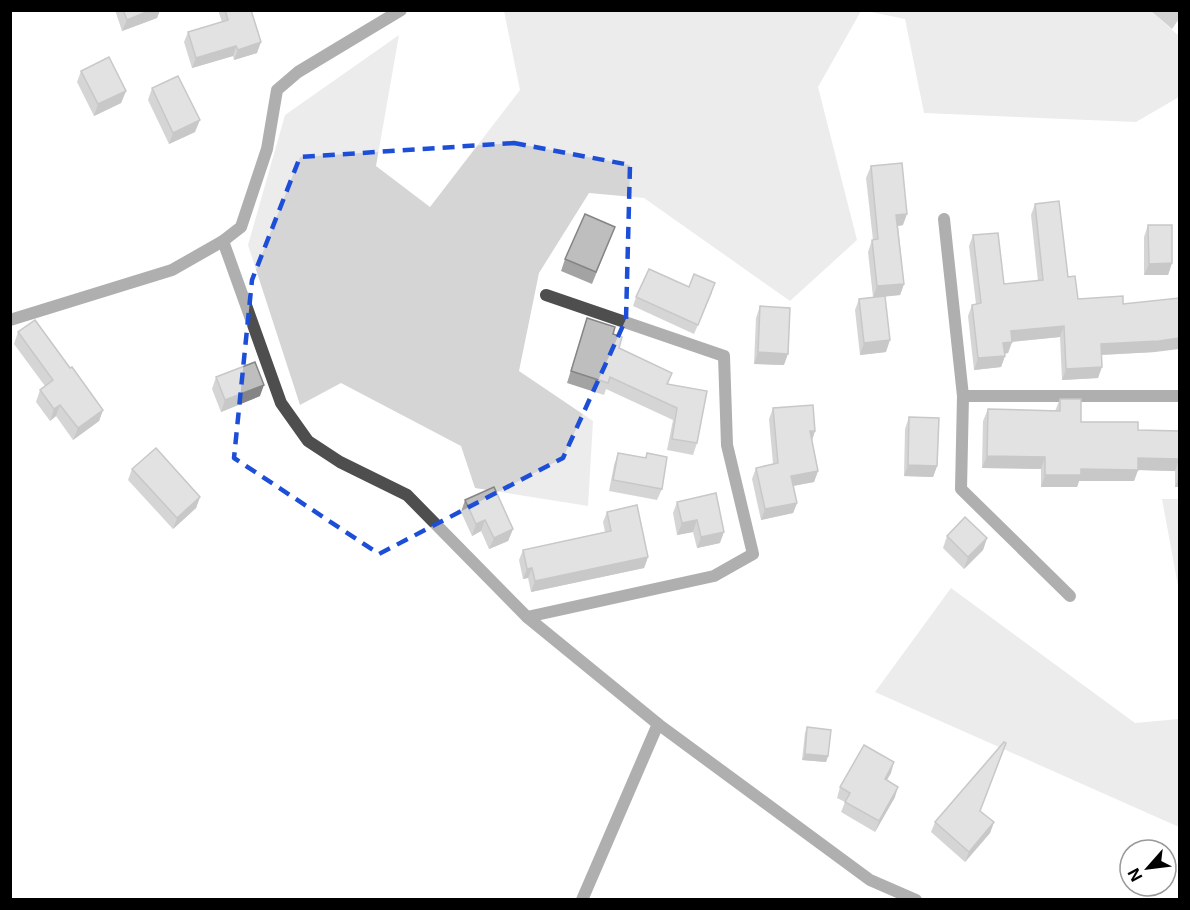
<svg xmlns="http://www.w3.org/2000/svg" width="1190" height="910" font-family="Inter,sans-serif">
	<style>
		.green { fill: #d5d5d5 }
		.water { fill: #9c9c9c }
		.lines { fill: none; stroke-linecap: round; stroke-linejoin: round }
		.minor { stroke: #4e4e4e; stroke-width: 12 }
		.wall { fill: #a3a3a3 }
		.shaded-wall { fill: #858585 }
		.building { fill: #bebebe; stroke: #858585; stroke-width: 1.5 }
		.marked { fill: none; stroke: #1d4ed8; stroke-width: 4.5; stroke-dasharray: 12 8; stroke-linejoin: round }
	</style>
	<rect width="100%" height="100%" fill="#fff"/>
	<g class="green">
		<polygon points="504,11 861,11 818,87 857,240 790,301 644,198 589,193 539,273 519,371 593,421 588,506 475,488 461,446 341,383 300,405 248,245 285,115 399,35 376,166 430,207 520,90"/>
		<polygon points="866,11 1151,11 1179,36 1179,97 1136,122 924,113 905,19"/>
		<polygon points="1162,499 1179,499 1179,591"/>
		<polygon points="951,588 1135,723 1179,719 1179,827 875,692"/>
	</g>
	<polygon class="water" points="1151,11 1179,11 1179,19 1172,29"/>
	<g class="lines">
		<g class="minor">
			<polyline points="944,219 963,396 961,489 1070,596"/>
			<polyline points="223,241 281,403 308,441 340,462 407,495 527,617 658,724 870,880 916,900"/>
			<polyline points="10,320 172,270 223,241 241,227 267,149 277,90 298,72 401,10"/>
			<polyline points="963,396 1180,396"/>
			<polyline points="527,617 714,576 753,554 727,445 724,356 546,295"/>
			<polyline points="582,900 658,724"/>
		</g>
	</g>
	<g class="wall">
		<polygon points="115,10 160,10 157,18 122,31"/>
		<polygon points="218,10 251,10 257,53 234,60 233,56 192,68 184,42 188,32 222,22"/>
		<polygon points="81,71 126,91 121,103 94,116 77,82"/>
		<polygon points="152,88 195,132 169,144 148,100"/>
		<polygon points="871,166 903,225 898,226 904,284 900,295 885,296 886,352 860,355 855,310 859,299 873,297 868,252 872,240 873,240 866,178"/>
		<polygon points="1035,204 1078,299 1123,304 1155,352 1102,355 1098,378 1062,380 1060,337 1012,342 1008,353 1005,354 1005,356 1001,367 974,370 968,316 972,305 976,304 969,246 973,235 1004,284 1038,281 1031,215"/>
		<polygon points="1148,225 1172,263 1168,275 1144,275 1144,237"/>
		<polygon points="615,227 592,284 561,271 565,259"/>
		<polygon points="689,287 712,293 694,334 633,306 636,297"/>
		<polygon points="760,306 784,365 754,364 756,318"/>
		<polygon points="587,318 613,334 619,348 672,373 668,384 697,443 693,455 667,450 673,420 606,389 604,395 567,383"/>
		<polygon points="18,332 70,368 103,410 99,421 73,440 56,416 50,421 36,402 40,390 45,386 14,344"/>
		<polygon points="216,377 260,396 221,412 212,389"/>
		<polygon points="1060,399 1081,422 1138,430 1178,431 1179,429 1179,487 1175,487 1175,471 1138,470 1134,481 1079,481 1077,487 1041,487 1041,469 982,468 983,421 988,409 1055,411"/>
		<polygon points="773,408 815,431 812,441 818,471 814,482 793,486 797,503 793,513 761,520 752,479 756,468 773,464 769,419"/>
		<polygon points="909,417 937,466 933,477 904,476 905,429"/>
		<polygon points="618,453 645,458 647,453 662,489 657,500 609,491 614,465"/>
		<polygon points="132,469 200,497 196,508 173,529 128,480"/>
		<polygon points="465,500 513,529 508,541 489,549 481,531 472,536 461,512"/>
		<polygon points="677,502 720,543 697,548 693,532 677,535 673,513"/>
		<polygon points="607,512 648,557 644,568 531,592 528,578 523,579 519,560 523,550 605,532 603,522"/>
		<polygon points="947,536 987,538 983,550 964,569 943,548"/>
		<polygon points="807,727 828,756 826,762 802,760 805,733"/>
		<polygon points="891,773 887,780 895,797 875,832 841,812 845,802 837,798 840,787"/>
		<polygon points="980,811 994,822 990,833 965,862 931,832 935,822"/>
	</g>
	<g class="shaded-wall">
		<polygon points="151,10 160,10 157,18 122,31 127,20"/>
		<polygon points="261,42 257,53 234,60 238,50"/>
		<polygon points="236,46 233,56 192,68 196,58"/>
		<polygon points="126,91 121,103 94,116 98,104"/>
		<polygon points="200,120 195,132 169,144 173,133"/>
		<polygon points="907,214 903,225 892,227 896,215"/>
		<polygon points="1172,263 1168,275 1144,275 1149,264"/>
		<polygon points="904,284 900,295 873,298 877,286"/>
		<polygon points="1064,326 1060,337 1007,342 1011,331"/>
		<polygon points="1179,338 1179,349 1155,352 1097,355 1101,344"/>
		<polygon points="890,340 886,352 860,355 864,343"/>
		<polygon points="1012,342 1008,353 999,354 1003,343"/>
		<polygon points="758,352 788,354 784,365 754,364"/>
		<polygon points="1005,356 1001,367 974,370 978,358"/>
		<polygon points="1102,367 1098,378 1062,380 1066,369"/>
		<polygon points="264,385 260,396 221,412 225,400"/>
		<polygon points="60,405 56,416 50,421 54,409"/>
		<polygon points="103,410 99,421 73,440 78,428"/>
		<polygon points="810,431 815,431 811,442"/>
		<polygon points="987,456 1045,457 1041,469 982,468"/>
		<polygon points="1138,458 1179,459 1175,471 1138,470 1134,481 1079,481 1077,487 1041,487 1045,475 1081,469"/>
		<polygon points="908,465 937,466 933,477 904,476"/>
		<polygon points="818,471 814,482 787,487 791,476"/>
		<polygon points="1179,475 1179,487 1175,487"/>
		<polygon points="200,497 196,508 173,529 177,518"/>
		<polygon points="797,503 793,513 761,520 765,509"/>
		<polygon points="485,520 481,531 472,536 476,524"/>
		<polygon points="697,520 693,532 677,535 682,523"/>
		<polygon points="513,529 508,541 489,549 494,538"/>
		<polygon points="724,532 720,543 697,548 701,537"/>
		<polygon points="987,538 983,550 964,569 968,557"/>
		<polygon points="648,557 644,568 531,592 535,581"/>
		<polygon points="532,568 528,578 523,579 527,569"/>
		<polygon points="805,754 828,756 826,762 802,760"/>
		<polygon points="894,762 891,773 881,789 885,779"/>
		<polygon points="898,787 895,797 875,832 879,821"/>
		<polygon points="994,822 990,833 965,862 969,852"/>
	</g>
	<g class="building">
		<polygon points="123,10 151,10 127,20"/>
		<polygon points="225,10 251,10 261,42 238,50 236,46 196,58 188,32 228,20"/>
		<polygon points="109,57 126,91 98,104 81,71"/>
		<polygon points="178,76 200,120 173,133 152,88"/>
		<polygon points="902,163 907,214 896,215 904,284 877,286 872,240 878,239 871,166"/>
		<polygon points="1059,201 1068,277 1075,276 1078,299 1123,296 1123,304 1179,298 1179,338 1159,341 1101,344 1102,367 1066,369 1064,326 1011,331 1012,342 1003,343 1005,356 978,358 972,305 981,303 973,235 998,233 1004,284 1043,280 1035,204"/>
		<polygon points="585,214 615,227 596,272 565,259"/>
		<polygon points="1148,225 1172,225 1172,263 1149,264"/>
		<polygon points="649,269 689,287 694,274 715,283 698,325 636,297"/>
		<polygon points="885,296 890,340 864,343 859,299"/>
		<polygon points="760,306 790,308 788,354 758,352"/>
		<polygon points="587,318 615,327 613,334 622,337 619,348 672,373 667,384 707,391 697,443 672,439 677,408 610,377 608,383 571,371"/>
		<polygon points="35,320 70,368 72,367 103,410 78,428 60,405 54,409 40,390 53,380 18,332"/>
		<polygon points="255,362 264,385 225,400 216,377"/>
		<polygon points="1060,399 1081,399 1081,422 1138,422 1138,430 1179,431 1179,429 1179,475 1179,459 1138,458 1138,470 1081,469 1081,475 1045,475 1045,457 987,456 988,409 1060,411"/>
		<polygon points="813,405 815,431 810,431 818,471 791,476 797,503 765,509 756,468 778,463 773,408"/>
		<polygon points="909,417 939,418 937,466 908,465"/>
		<polygon points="156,448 200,497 177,518 132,469"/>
		<polygon points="618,453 646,458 647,453 667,457 662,489 613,480"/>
		<polygon points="494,487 513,529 494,538 485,520 476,524 465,500"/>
		<polygon points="716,493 724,532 701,537 697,520 682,523 677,502"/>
		<polygon points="637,505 648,557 535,581 532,568 527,569 523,550 611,531 607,512"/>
		<polygon points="965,517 987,538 968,557 947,536"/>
		<polygon points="807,727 831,730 828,756 805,754"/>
		<polygon points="1004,742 1006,743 980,811 994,822 969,852 935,822"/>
		<polygon points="864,745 894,762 885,779 898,787 879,821 845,802 850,793 840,787"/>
	</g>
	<path d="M0 0H1190V910H0ZM514,143L630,165L626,319L563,458L379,554L234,458L252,280L300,157Z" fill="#fff" fill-opacity=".55" fill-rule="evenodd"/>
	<path class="marked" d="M514,143L630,165L626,319L563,458L379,554L234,458L252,280L300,157Z"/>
	<rect width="1190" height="910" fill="none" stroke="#000000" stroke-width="24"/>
	<g transform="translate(1148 868) rotate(242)"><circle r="28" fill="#ffffff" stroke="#999999" stroke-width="1.5"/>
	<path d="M0-4.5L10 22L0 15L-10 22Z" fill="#000000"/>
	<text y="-9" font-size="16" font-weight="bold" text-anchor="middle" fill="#000000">N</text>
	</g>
</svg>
